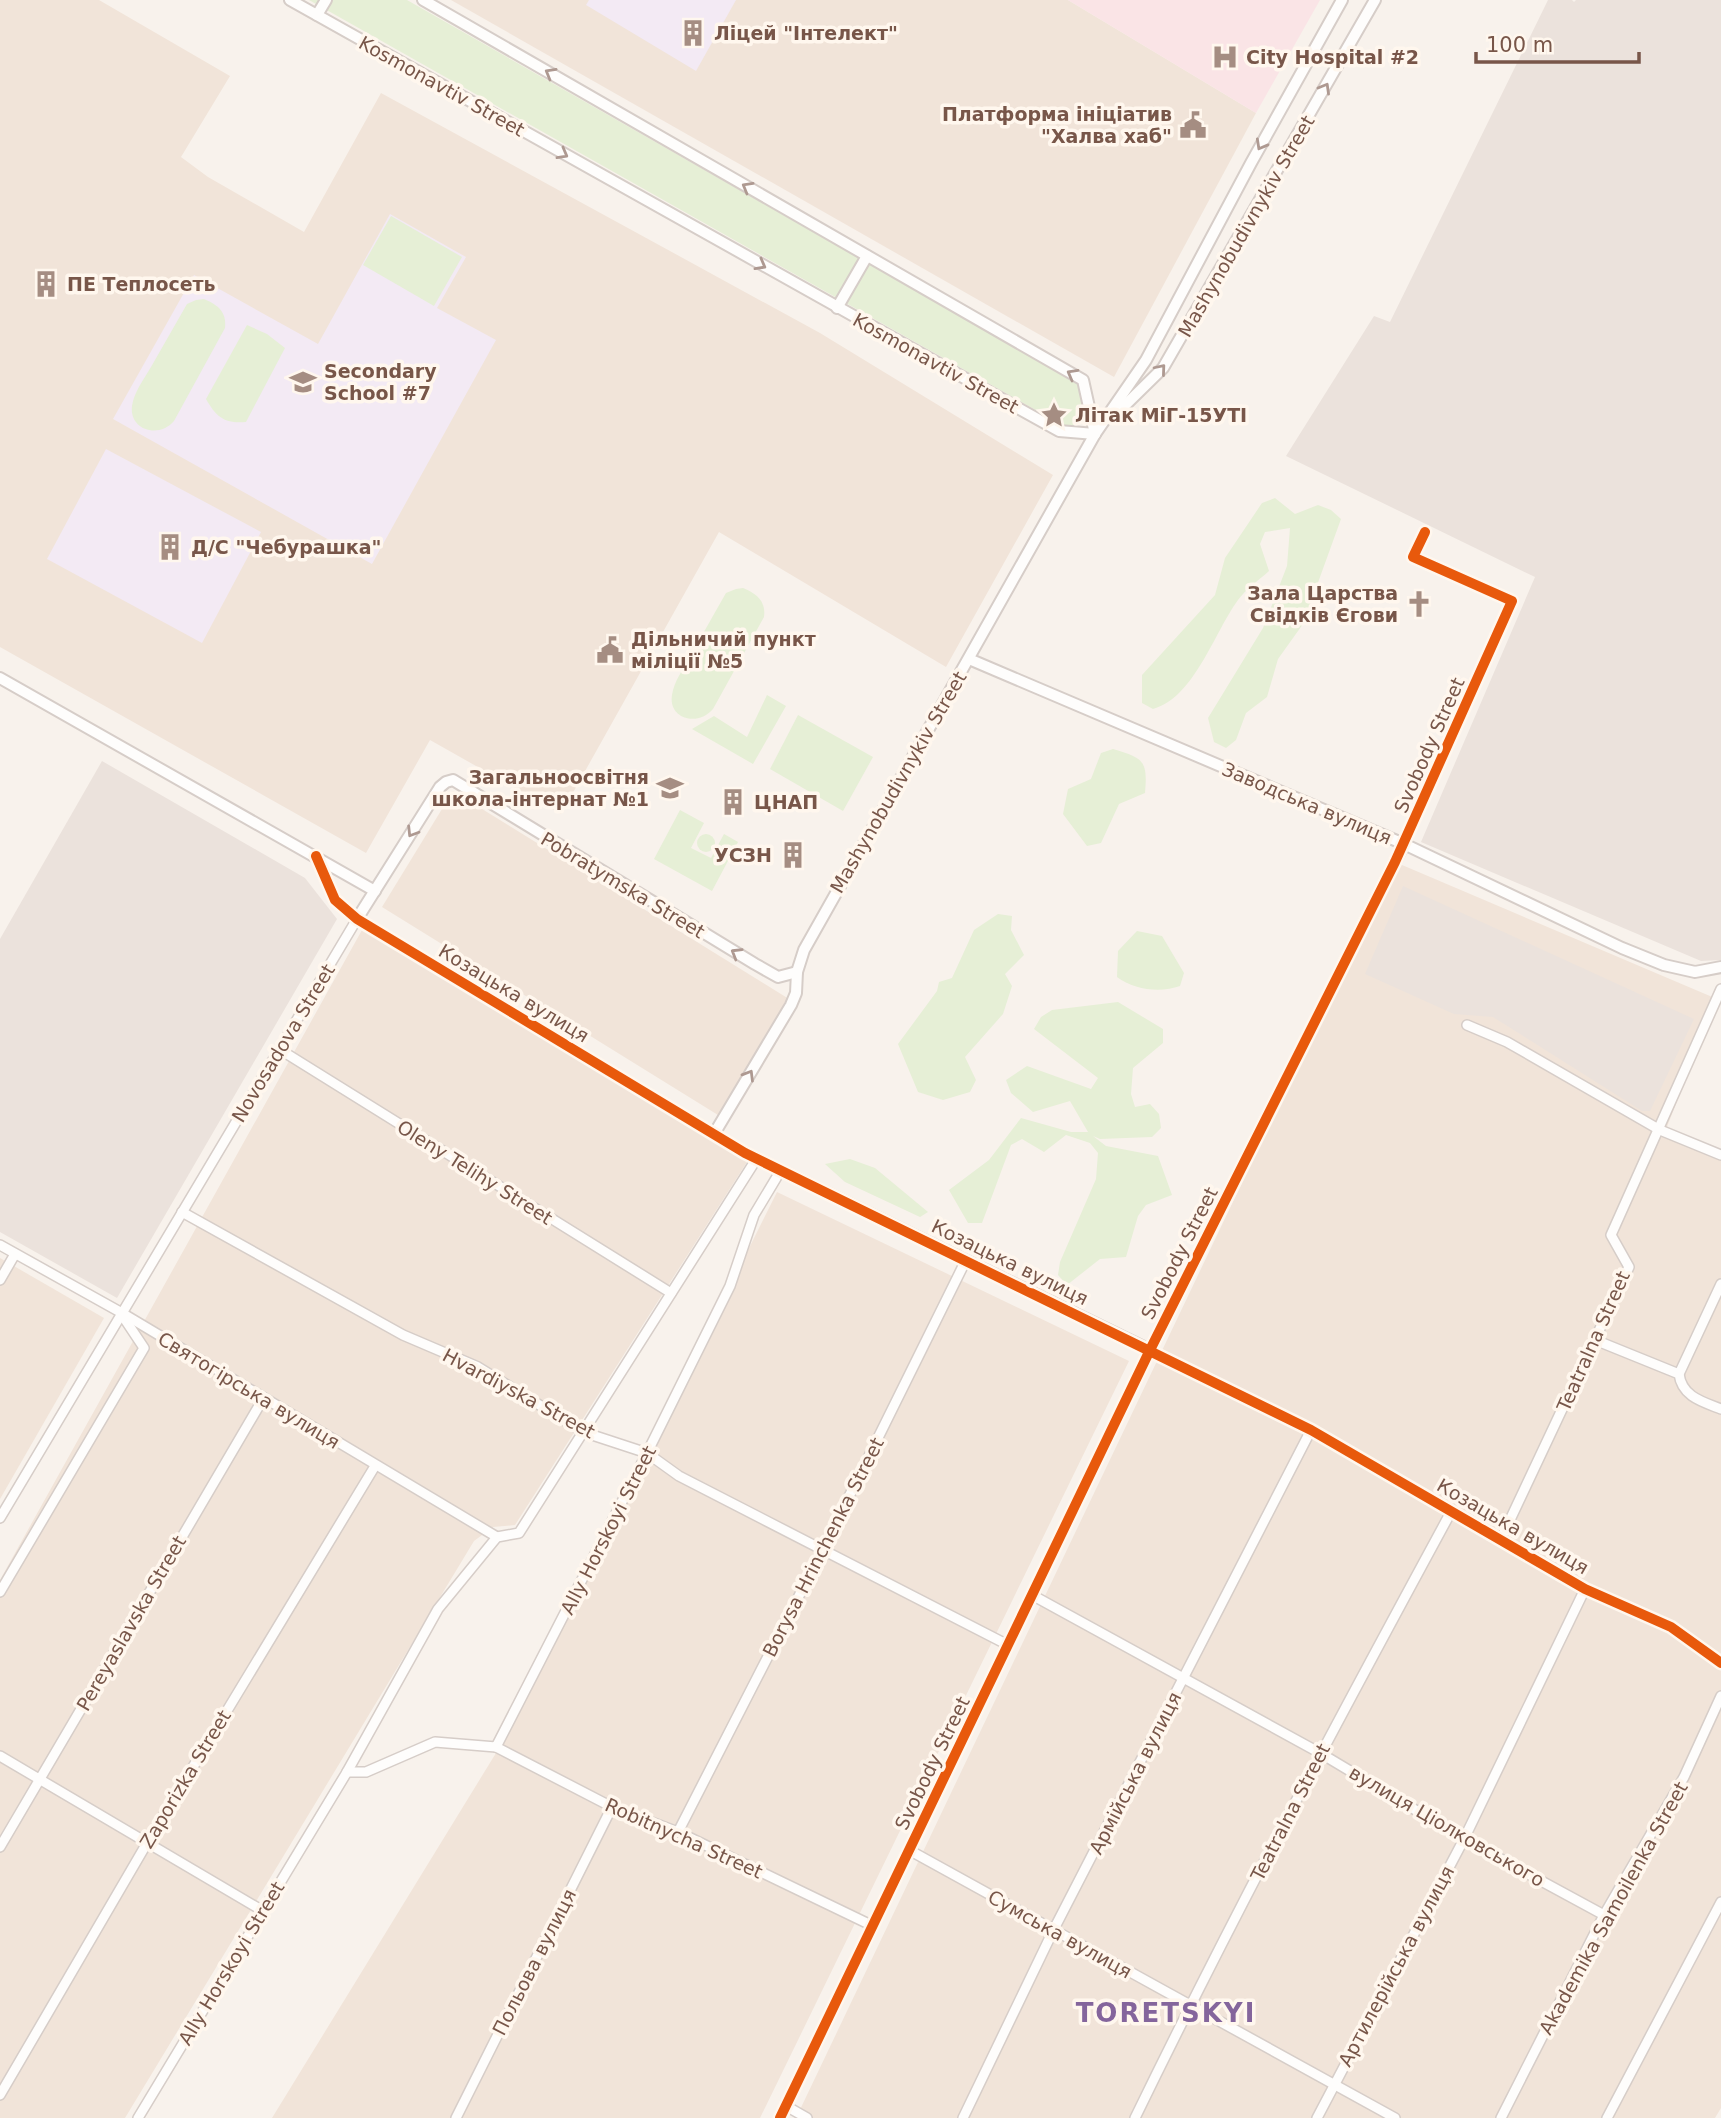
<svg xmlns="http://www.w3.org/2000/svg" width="1721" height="2118" font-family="'DejaVu Sans',sans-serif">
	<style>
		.residential { fill: #f1e4d9 }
		.industrial { fill: #ebe2dc }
		.education { fill: #f3eaf4 }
		.medical { fill: #fae4e6 }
		.green { fill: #e6efd6 }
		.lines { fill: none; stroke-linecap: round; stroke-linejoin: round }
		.minor-casing { stroke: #d6cdc8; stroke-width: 12 }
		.tertiary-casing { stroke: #d6cdc8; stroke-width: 14 }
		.minor { stroke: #fefdfc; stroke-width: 9 }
		.tertiary { stroke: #fefdfc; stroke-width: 10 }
		.cycleway-casing { stroke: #fff7ee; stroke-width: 15 }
		.cycleway { stroke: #e8590c; stroke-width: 10 }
		.oneway { stroke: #ae9991 }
		.labels { text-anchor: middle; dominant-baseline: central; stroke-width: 7; stroke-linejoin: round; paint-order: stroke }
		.poi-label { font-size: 19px; font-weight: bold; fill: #785649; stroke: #fff7ee; text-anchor: start }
		.street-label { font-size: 19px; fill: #785649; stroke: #fff7ee }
		.district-label { font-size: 26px; font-weight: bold; letter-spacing: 2px; fill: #84659c; stroke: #fff7ee }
	</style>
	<rect width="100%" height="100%" fill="#f8f2ec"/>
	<g class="residential">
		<polygon points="0,0 99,0 230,76 181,157 208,177 304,232 381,93 820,333 1053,475 946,667 719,532 561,814 430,740 366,853 0,647"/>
		<polygon points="451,0 1068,0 1256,113 1114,377"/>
		<polygon points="453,791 789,999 718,1115 382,907"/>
		<polygon points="1395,862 1717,999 1665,1132 1721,1154 1721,2108 1715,2118 796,2118"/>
		<polygon points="362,930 747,1162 515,1525 493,1527 474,1541 125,2118 0,2118 0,1580"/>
		<polygon points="777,1192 1129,1361 760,2118 272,2118 504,1740"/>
		<polygon points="0,1258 104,1318 0,1499"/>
	</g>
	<g class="industrial">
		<polygon points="1548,0 1572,0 1574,2 1576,0 1721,0 1721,960 1701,961 1421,842 1535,577 1286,456 1374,316 1390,322"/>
		<polygon points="102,761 305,878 337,919 117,1298 0,1232 0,939"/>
		<polygon points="1403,886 1694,1019 1650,1111 1642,1111 1493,1017 1454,1014 1365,974"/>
	</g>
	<g class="education">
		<polygon points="589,0 736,0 696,71 586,5"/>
		<polygon points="390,214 466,257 437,308 496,340 372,564 113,419 194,275 318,344"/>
		<polygon points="106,449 261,532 202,643 47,559"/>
	</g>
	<polygon class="medical" points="1068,0 1320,0 1256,113"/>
	<g class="green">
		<polygon points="309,0 407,0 1093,392 1071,430"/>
		<polygon points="391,216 462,257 434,306 363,265"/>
		<path d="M204,299C218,305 227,312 225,328L174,421C159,439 129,430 132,406C134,392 144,379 151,367C163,346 175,325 187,304L196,300Z"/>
		<path d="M247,325L267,334L285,348L246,422C225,424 216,417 206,399Z"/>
		<path d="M1275,498L1295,514L1318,505L1331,510L1341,519L1303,624L1278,659L1267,697L1246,713L1236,740L1226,748L1214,742L1208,718L1263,628L1287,566L1290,528L1265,532L1260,544L1269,571C1259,580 1246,589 1238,600C1214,633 1194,698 1153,709L1142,703V675L1215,595L1225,558L1262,503Z"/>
		<path d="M743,588C757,594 766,601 764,617L713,709C698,727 668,719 672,695C674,681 684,668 691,655C702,635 714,614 726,593L736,589Z"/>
		<polygon points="767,695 786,706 753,764 692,729 714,716 747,737"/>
		<polygon points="798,715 873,757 843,811 770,769"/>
		<path d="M1113,749C1143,758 1148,760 1145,793L1119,804L1101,843L1087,846L1063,814L1068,789L1091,779L1101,753Z"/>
		<polygon points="680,810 704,823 691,848 711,858 724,834 738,842 712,891 654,859"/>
		<circle cx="706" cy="843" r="9"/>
		<polygon points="998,914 1012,916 1011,930 1024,955 1005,974 1012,986 1003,1014 965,1057 976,1080 970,1092 943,1100 918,1092 898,1044 937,991 939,982 952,978 974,930"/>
		<path d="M1137,931L1162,936L1184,973L1180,986C1161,993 1134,990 1117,977L1118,951Z"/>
		<polygon points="1118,1002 1163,1029 1163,1043 1133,1068 1131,1094 1135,1107 1150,1104 1159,1114 1161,1128 1152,1137 1100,1139 1093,1136 1106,1146 1158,1156 1172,1195 1146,1205 1138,1216 1126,1257 1100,1259 1067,1285 1058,1275 1060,1262 1096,1179 1098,1153 1090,1143 1066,1135 1044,1152 1022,1139 1011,1145 982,1223 968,1223 949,1190 989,1160 1021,1118 1071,1132 1088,1132 1070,1101 1033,1112 1011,1093 1006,1080 1027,1066 1091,1089 1098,1078 1034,1029 1041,1017 1052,1010"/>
		<polygon points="850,1159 875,1168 928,1212 920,1217 845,1182 825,1164"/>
	</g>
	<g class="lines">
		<defs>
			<g id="minor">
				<polyline points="1404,844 1512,601 1413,557 1425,532"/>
				<polyline points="1467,1025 1507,1042 1660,1130 1721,1155"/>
				<polyline points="279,1049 671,1293"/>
				<polyline points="182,1212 403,1335 478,1367 583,1432 647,1453 679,1476 1008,1645"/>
				<polyline points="0,1245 122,1313 497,1537"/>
				<polyline points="0,1280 15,1254"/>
				<path d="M1595,1340L1679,1374C1682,1397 1703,1402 1721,1409"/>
				<polyline points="1150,1350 1311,1430 1585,1589 1671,1627 1721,1663"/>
				<polyline points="1679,1374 1721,1284"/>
				<polyline points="0,1518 357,919"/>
				<polyline points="1501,1539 1629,1267 1611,1235 1721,989"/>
				<polyline points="0,1592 144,1348 124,1318"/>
				<polyline points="1032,1595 1320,1753 1464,1839 1604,1915"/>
				<polyline points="496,1747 612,1807 678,1832 873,1926"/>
				<polyline points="0,1756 263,1911"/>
				<polyline points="347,1772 366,1772 435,1742 496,1747 647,1453 730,1286 754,1215 781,1170"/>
				<polyline points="678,1832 823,1549 966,1260"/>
				<polyline points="0,1847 263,1399"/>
				<polyline points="909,1850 1395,2118"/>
				<polyline points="0,2095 147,1843 375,1466"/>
				<polyline points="786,2106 807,2118"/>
				<polyline points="138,2118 347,1772 438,1609 497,1537 519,1533 757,1158"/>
				<polyline points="456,2118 612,1807"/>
				<polyline points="963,2118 1053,1931 1311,1430"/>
				<path d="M1135,2118C1235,1912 1343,1711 1452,1510"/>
				<polyline points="1317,2118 1464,1839 1585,1589"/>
				<polyline points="1501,2118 1604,1915 1684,1777 1721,1696"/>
				<polyline points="1607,2118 1721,1902"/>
			</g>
			<g id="tertiary">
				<polyline points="290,0 1059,431 1095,434"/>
				<polyline points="423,0 1083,380 1095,434"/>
				<polyline points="317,15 326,0"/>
				<polyline points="837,308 867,256"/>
				<polyline points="1112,418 1163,368 1375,0"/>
				<polyline points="969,659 1404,844 1622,948 1664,965 1695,972 1721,967"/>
				<polyline points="0,678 375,891"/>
				<polyline points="316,856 335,900 357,919 745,1153 1150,1350"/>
				<polyline points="357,919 440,787 446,782 453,780 755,964 778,977 797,972"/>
				<polyline points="714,1134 791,1005 796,993 797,972 804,950 1095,434 1146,360 1251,163 1342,0"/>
				<polyline points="780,2118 1150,1350 1404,844"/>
			</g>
		</defs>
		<use href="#minor" class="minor-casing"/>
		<use href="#tertiary" class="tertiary-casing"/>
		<use href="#minor" class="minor"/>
		<use href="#tertiary" class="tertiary"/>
		<defs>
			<g id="cycleway">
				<polyline points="316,856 335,900 357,919 745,1153 1311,1430 1585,1589 1671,1627 1721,1663"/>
				<polyline points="780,2118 1150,1350 1395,862 1512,601 1413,557 1425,532"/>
			</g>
		</defs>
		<use href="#cycleway" class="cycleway-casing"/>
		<use href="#cycleway" class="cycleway"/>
	</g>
	<defs><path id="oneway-chevron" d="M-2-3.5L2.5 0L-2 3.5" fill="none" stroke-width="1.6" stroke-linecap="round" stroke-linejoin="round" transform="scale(1.75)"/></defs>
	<g class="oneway">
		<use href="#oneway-chevron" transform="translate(550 73) rotate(-150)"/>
		<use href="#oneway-chevron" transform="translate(1325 88) rotate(-60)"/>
		<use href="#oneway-chevron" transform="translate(1261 145) rotate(119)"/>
		<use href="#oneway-chevron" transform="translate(563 154) rotate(29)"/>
		<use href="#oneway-chevron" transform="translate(747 187) rotate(-150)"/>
		<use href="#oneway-chevron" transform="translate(761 265) rotate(29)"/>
		<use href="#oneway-chevron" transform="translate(1161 369) rotate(-50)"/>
		<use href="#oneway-chevron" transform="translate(1072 374) rotate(-151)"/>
		<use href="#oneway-chevron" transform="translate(412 832) rotate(122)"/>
		<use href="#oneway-chevron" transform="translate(736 953) rotate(-149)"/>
		<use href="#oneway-chevron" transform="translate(749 1075) rotate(-59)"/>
	</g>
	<defs>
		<symbol id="building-bare" viewBox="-9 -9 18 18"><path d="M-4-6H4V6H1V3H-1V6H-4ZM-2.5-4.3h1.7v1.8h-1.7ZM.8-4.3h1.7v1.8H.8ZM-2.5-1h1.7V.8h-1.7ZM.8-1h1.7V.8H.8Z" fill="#a58d82" stroke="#fff7ee" stroke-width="2.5" paint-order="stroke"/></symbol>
		<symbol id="hospital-bare" viewBox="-9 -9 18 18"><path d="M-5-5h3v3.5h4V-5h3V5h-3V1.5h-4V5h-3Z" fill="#a58d82" stroke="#fff7ee" stroke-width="2.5" paint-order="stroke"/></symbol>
		<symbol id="civic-bare" viewBox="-9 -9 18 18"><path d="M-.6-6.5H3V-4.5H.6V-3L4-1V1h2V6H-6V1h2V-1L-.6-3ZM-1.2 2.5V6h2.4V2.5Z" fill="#a58d82" stroke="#fff7ee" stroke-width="2.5" paint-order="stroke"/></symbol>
		<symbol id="school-bare" viewBox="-9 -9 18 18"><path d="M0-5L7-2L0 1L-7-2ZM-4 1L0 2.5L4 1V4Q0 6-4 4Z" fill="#a58d82" stroke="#fff7ee" stroke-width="2.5" paint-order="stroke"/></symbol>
		<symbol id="sight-bare" viewBox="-9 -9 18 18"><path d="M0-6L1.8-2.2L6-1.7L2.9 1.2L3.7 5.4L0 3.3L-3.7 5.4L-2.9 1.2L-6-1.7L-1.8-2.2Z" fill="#a58d82" stroke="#fff7ee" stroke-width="2.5" paint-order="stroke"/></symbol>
		<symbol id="church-bare" viewBox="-9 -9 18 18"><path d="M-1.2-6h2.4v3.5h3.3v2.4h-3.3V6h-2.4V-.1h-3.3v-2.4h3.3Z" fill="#a58d82" stroke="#fff7ee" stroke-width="2.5" paint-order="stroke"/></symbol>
	</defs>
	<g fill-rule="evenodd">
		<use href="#building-bare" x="674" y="14" width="38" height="38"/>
		<use href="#hospital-bare" x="1206" y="38" width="38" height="38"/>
		<use href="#civic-bare" x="1174" y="106" width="38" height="38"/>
		<use href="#building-bare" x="27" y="265" width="38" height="38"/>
		<use href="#school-bare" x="284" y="363" width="38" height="38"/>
		<use href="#sight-bare" x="1035" y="396" width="38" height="38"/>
		<use href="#building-bare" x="151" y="528" width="38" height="38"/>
		<use href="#church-bare" x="1400" y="585" width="38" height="38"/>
		<use href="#civic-bare" x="591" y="631" width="38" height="38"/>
		<use href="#school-bare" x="651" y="769" width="38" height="38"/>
		<use href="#building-bare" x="714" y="783" width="38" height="38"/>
		<use href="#building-bare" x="774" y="836" width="38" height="38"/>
	</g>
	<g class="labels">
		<g class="poi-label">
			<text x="714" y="33">Ліцей "Інтелект"</text>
			<text x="1246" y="57">City Hospital #2</text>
			<text x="1172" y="114" text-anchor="end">Платформа ініціатив<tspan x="1172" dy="22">"Халва хаб"</tspan></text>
			<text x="67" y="284">ПЕ Теплосеть</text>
			<text x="324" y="371">Secondary<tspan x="324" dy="22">School #7</tspan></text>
			<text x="1075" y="415">Літак МіГ-15УТІ</text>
			<text x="191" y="547">Д/С "Чебурашка"</text>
			<text x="1398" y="593" text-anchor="end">Зала Царства<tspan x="1398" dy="22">Свідків Єгови</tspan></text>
			<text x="631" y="639">Дільничий пункт<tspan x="631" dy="22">міліції №5</tspan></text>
			<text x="649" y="777" text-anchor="end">Загальноосвітня<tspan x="649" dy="22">школа-інтернат №1</tspan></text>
			<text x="754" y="802">ЦНАП</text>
			<text x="772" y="855" text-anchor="end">УСЗН</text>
		</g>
		<g class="street-label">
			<text transform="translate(442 86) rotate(29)">Kosmonavtiv Street</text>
			<text transform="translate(1246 226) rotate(-60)">Mashynobudivnykiv Street</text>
			<text transform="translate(936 363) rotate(29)">Kosmonavtiv Street</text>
			<text transform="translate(1429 745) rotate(-66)">Svobody Street</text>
			<text transform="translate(898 782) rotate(-60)">Mashynobudivnykiv Street</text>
			<text transform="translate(1307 803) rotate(23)">Заводська вулиця</text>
			<text transform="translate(623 885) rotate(31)">Pobratymska Street</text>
			<text transform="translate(514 993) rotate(31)">Козацька вулиця</text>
			<text transform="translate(283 1043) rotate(-59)">Novosadova Street</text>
			<text transform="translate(475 1172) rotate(32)">Oleny Telihy Street</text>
			<text transform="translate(1179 1253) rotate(-63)">Svobody Street</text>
			<text transform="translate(1010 1262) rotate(26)">Козацька вулиця</text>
			<text transform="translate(1593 1341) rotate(-66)">Teatralna Street</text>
			<text transform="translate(249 1390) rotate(31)">Святогірська вулиця</text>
			<text transform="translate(519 1393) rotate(28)">Hvardiyska Street</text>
			<text transform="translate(1513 1526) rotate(30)">Козацька вулиця</text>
			<text transform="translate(608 1530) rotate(-63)">Ally Horskoyi Street</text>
			<text transform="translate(823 1547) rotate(-63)">Borysa Hrinchenka Street</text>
			<text transform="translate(131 1623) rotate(-60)">Pereyaslavska Street</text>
			<text transform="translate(932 1763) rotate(-64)">Svobody Street</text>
			<text transform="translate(1135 1773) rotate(-63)">Армійська вулиця</text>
			<text transform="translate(185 1779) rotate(-59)">Zaporizka Street</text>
			<text transform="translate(1290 1812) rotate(-63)">Teatralna Street</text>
			<text transform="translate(1447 1826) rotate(30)">вулиця Ціолковського</text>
			<text transform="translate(684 1838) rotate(24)">Robitnycha Street</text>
			<text transform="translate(1613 1908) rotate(-61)">Akademika Samoilenka Street</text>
			<text transform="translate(1060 1934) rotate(29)">Сумська вулиця</text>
			<text transform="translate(534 1962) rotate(-63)">Польова вулиця</text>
			<text transform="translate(231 1963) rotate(-59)">Ally Horskoyi Street</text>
			<text transform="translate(1396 1966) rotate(-62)">Артилерійська вулиця</text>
		</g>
		<g class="district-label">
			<text x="1166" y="2013">TORETSKYI</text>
		</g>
	</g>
	<path d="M1476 52v10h163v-10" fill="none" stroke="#785649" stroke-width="3.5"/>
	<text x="1486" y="52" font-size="21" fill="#785649" stroke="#fff7ee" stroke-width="5" paint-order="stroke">100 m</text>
</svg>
